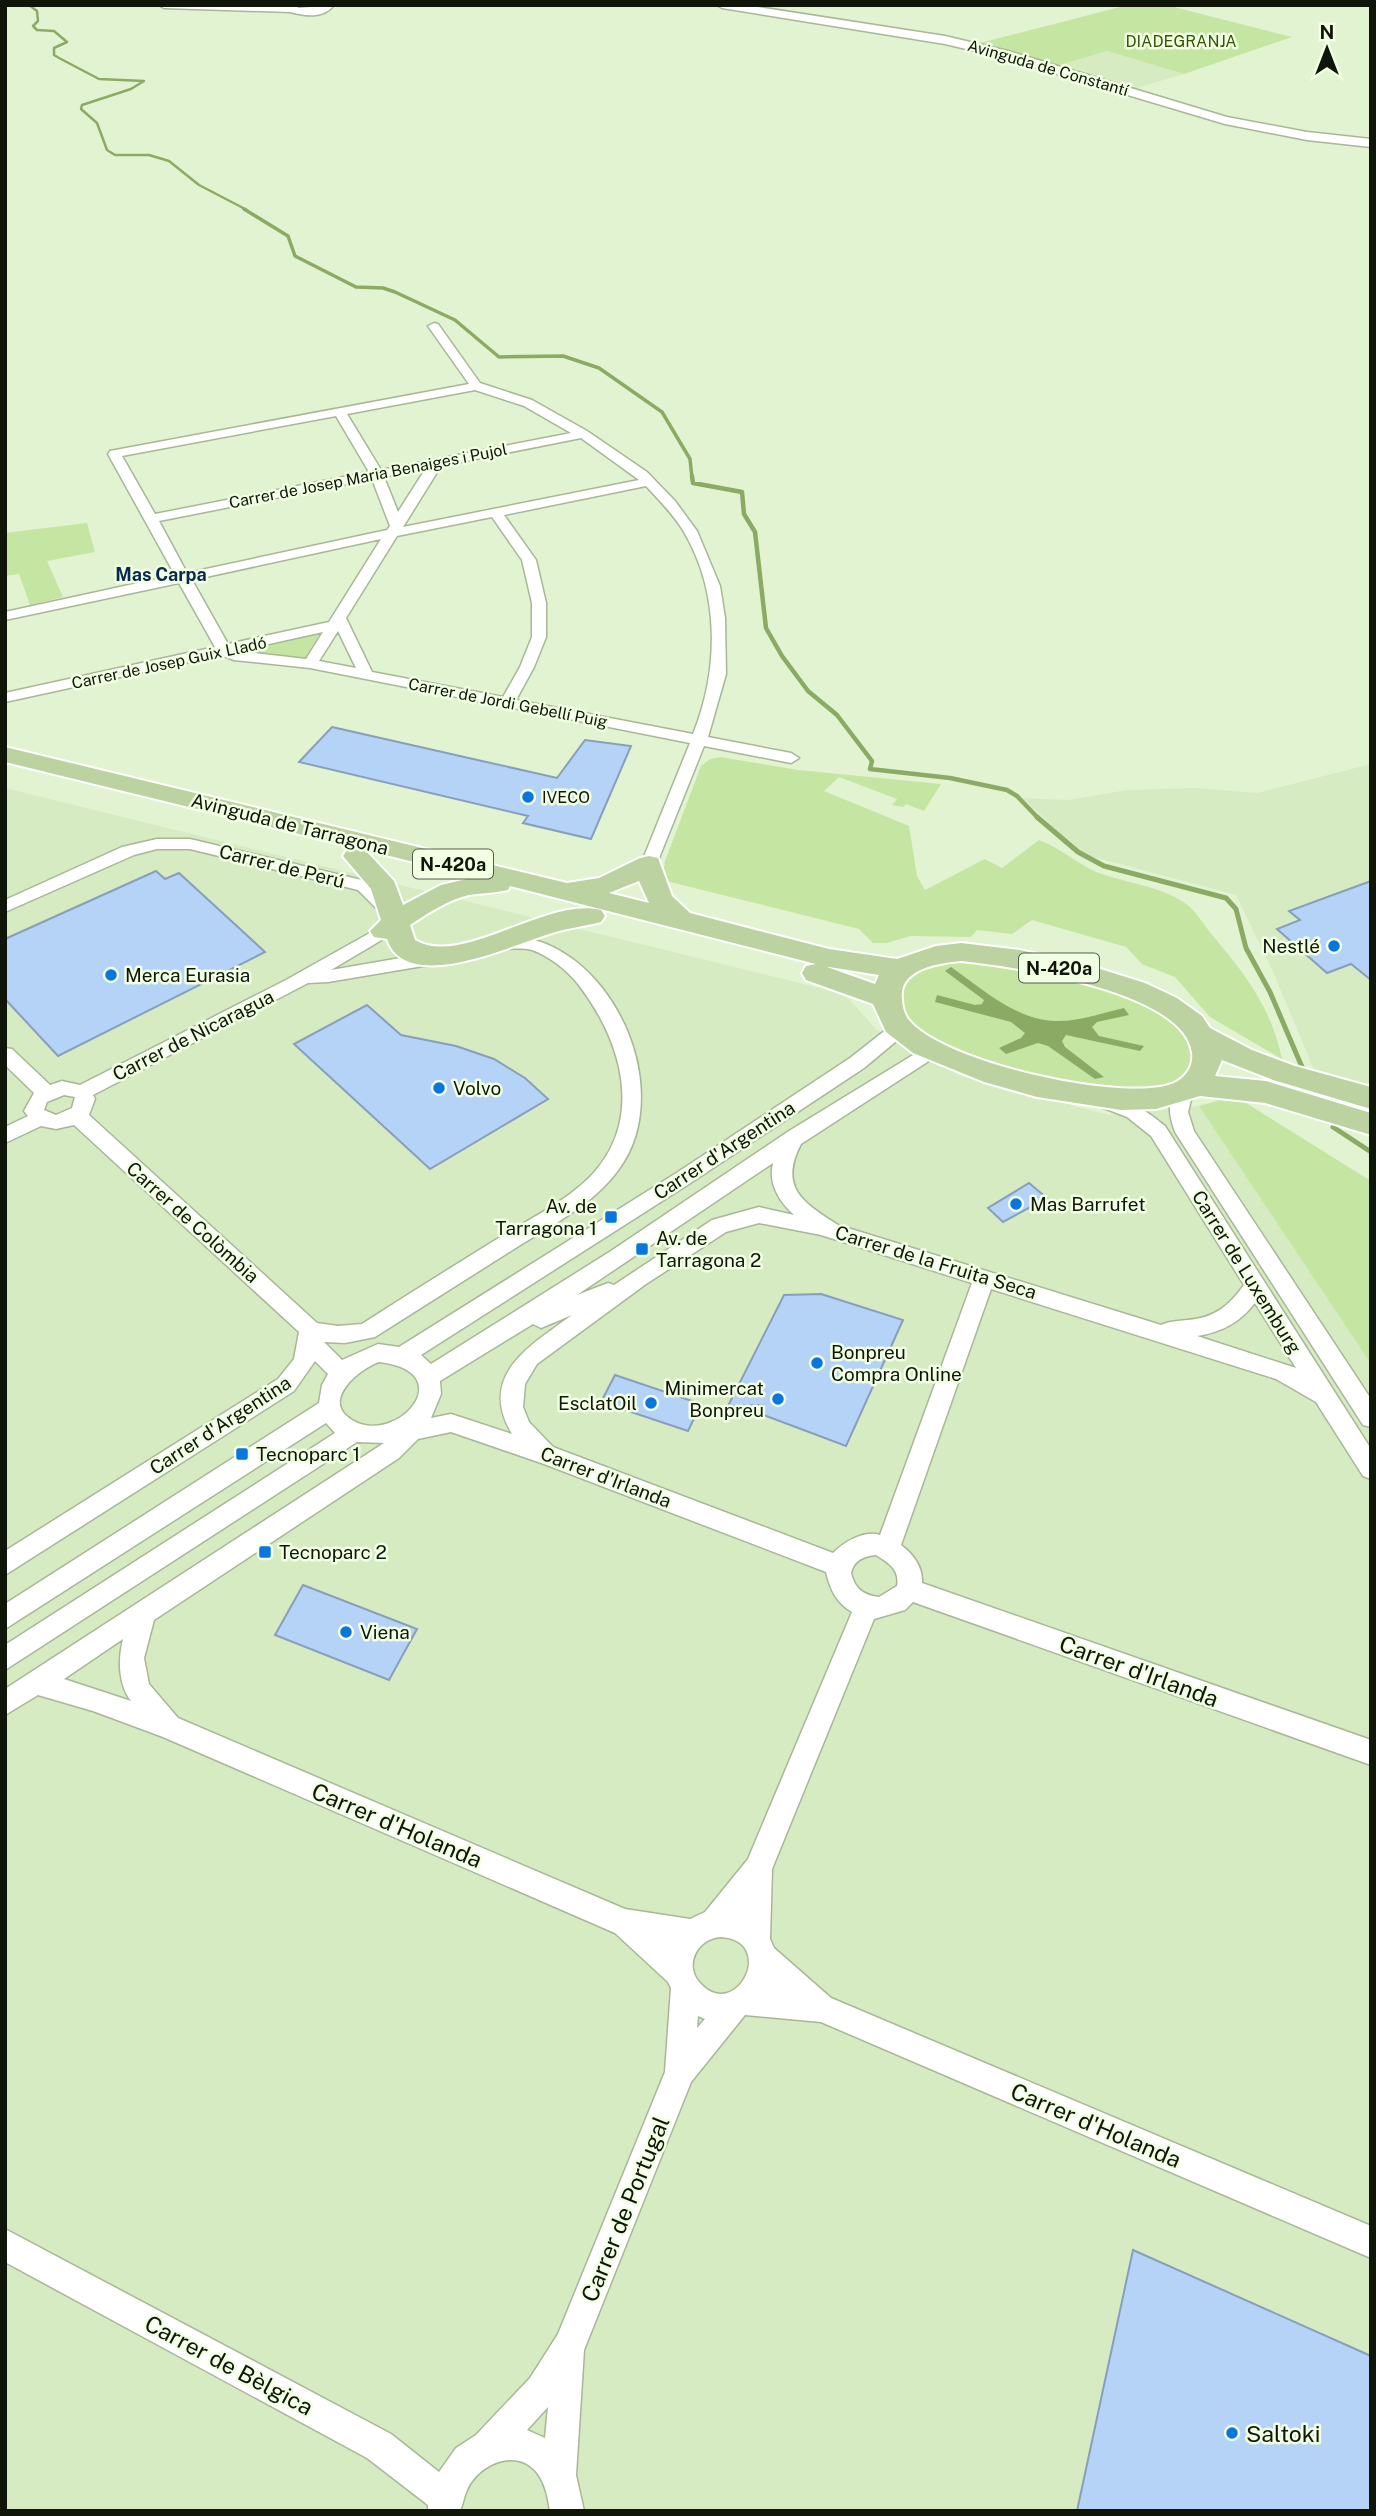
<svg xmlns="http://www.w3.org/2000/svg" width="1376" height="2516" font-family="'Public Sans',sans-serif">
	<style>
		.built { fill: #d6ebc2 }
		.green { fill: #c5e5a2 }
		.water { fill: #8bab65 }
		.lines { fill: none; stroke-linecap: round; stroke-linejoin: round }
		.stream-far3 { stroke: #8bab65; stroke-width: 2.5 }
		.stream-far2 { stroke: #8bab65; stroke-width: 3.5 }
		.stream-far1 { stroke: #8bab65; stroke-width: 4.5 }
		.stream { stroke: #8bab65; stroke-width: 5 }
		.building { fill: #b5d2f7; stroke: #889fbb; stroke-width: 2 }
		.minor-casing { stroke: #a7b797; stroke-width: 3 }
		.secondary-casing { stroke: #a7b797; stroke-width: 3 }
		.primary-casing { stroke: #fff; stroke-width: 4 }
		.minor { fill: #fff; fill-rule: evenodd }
		.secondary { fill: #fff; fill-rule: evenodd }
		.primary { fill: #bcd3a1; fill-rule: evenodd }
		.poi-dot { fill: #0876dd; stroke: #f1ffe3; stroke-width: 2.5 }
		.labels { text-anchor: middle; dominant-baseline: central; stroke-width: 5; stroke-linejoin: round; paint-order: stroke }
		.far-park-label { font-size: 16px; fill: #365303; stroke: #f1ffe3 }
		.far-street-label { font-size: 16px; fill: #101509; stroke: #f1ffe3 }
		.far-poi-label { font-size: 16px; fill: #101509; stroke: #f1ffe3; text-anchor: start }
		.far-neighbourhood-label { font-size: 18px; font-weight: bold; fill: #07294f; stroke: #f1ffe3 }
		.shield { fill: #f1ffe3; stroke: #545b4a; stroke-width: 2 }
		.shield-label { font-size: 18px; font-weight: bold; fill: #101509 }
		.street-label { font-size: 19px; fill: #101509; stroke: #f1ffe3 }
		.poi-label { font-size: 19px; fill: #101509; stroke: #f1ffe3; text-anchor: start }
		.near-street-label { font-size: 23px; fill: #101509; stroke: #f1ffe3 }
		.near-poi-label { font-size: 23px; fill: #101509; stroke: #f1ffe3; text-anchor: start }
	</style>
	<rect width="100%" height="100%" fill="#e2f3d1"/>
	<g class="built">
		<polygon points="1107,51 1184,74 1133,89 1056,66"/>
		<polygon points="1371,764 1371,1086 1314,1070 1274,974 1236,895 1082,854 1023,798 1068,800 1127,790 1196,788 1257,793"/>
		<polygon points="5,788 844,994 877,1030 961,1076 1109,1115 1199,1106 1371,1364 1371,2511 5,2511"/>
	</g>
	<g class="green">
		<polygon points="1128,5 1166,5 1292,37 1184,74 1107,51 1056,66 980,43"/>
		<polygon points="87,523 95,552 47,561 63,597 30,605 19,574 5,576 5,533"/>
		<polygon points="315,634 319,635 305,658 244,651"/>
		<path d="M720,757L798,770L941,784L924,811L906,804L903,807L892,805L897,799L839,777L824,791L909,826L917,876L925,890L985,859L1002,868L1039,840C1060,848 1074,861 1094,871C1123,883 1159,885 1185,903C1194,909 1202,922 1209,931C1244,973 1270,1004 1282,1059L1210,1017L1175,977L1142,964L1126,947L1032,920L1012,934L977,930L971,937L911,936L886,943H873L859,929L662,880L665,861L701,766L710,759Z"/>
		<path d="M965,960C1019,968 1166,988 1191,1040C1193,1044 1192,1051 1193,1055C1193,1071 1182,1081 1168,1086C1121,1105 970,1064 927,1037C918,1032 910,1023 903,1016C902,1007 900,996 901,987C905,964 948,962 965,960Z"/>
		<polygon points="1235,1096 1371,1181 1371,1364 1199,1106"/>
	</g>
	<path class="water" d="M951,967C981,988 1016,1020 1055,1021C1078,1022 1101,1013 1124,1008L1129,1015L1097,1022L1092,1027L1099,1036L1144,1046L1140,1051L1066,1035L1062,1041L1065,1047L1104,1077L1095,1079L1048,1046L1038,1043L1006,1054L999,1048L1021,1038L1025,1033L1011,1022L935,1002L937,995L975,1005L982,1004L984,1000L945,971Z"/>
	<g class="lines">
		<polyline class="stream-far3" points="29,5 37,11 38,21 33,26 37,30 54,31 67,42 54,48 54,55 59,58 99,79 144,81 131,89 82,105 81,109 97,123 107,150 115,155 149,155 169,161 199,185 247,210"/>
		<polyline class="stream-far2" points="244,209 288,236 295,256 356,287 383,288 395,292 455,320 499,357 563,356 599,368 662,412 690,459 692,478"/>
		<polyline class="stream-far1" points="692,476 693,483 742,492 744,514 755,532 766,628 782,656 808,691 837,715 872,761 870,769 950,778 1007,790 1017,796 1039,819"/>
		<g class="stream">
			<polyline points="1037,817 1078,852 1104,866 1226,898 1236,909 1246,948 1270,992 1302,1067"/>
			<polyline points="1333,1127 1371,1152"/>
		</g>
	</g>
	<g class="building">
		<polygon points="332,727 557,778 585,740 631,746 591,839 523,823 528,816 299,762"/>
		<polygon points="156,871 165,879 179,873 265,952 58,1056 5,999 5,939"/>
		<polygon points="1371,881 1371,980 1351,964 1327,973 1277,929 1300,920 1289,911"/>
		<polygon points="367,1005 401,1035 456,1046 494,1059 525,1078 548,1099 430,1169 294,1044"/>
		<polygon points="1029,1183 1047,1198 1003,1222 988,1208"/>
		<polygon points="821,1294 903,1320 846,1446 761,1414 763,1405 728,1406 784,1295"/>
		<polygon points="615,1375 701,1404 688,1431 601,1402"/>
		<polygon points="303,1585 417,1629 389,1680 275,1635"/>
		<polygon points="1133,2250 1371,2356 1371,2511 1077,2511"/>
	</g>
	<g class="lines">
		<defs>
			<g id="minor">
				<path d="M434,323L438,324L480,383L532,400L587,431L647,472L675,501L697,531L720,586L725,618L726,674L708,737L791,753L799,758L791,763L704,746L655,868H643L641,864L690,743L310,668L234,660L221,655L5,702V693L215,647L179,583L5,620V612L175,575L108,454L110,451L469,384L428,326ZM475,390L524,406L571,433L381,470L347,414ZM336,416L369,472L155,514L122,456ZM581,438L639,480L403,527L441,466ZM426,468L398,512L384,477ZM372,479L390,526L387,530L187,573L159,521ZM646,486C659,500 674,515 684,532C720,593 719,670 693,734L516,700L534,667L546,637V603L536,560L504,515ZM492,517L522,560L532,603V637L520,667L503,697L372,672L346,618L397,536ZM381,539L329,622L228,644L192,580ZM338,631L356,668L319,661ZM323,632L306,659L237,651Z"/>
				<polygon points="157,839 190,839 370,882 402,915 399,919 387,919 358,890 190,849 157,849 134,855 5,912 5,900 122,847"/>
				<path d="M384,925L390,927L393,931L390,935L331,970L441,951L450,957L441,963L328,982L308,983L93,1095L95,1099L89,1115L317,1323L338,1326L362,1324C407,1295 452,1267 497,1239C521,1224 547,1211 570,1194C647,1139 630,1051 578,984C567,970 549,956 532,950C518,946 495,953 486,942C492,934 501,936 510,936C610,940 678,1089 619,1169C593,1205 552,1225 514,1249C468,1278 421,1308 375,1337L345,1343L324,1342L342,1360L378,1344L399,1347L678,1172L850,1058L892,1025H906L908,1029L906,1033L864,1068L692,1182L421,1355L431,1364L611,1251L789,1131L931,1044L938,1045L940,1050L938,1055L801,1144C778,1188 804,1203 838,1225L1161,1325C1169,1321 1178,1321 1188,1320C1214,1318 1229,1306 1244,1285L1151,1136L1127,1117L1096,1105L1093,1100L1096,1095C1117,1089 1149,1113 1165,1126L1371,1449V1479L1363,1476L1316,1402L1276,1379L991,1289L901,1545C913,1554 923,1567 922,1583L1371,1740V1765L913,1602L905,1610L874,1619L772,1869L770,1939L774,1948L831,1998L1371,2226V2258L821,2022L745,2015L691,2082L584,2350L576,2475L584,2511H550C548,2498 546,2486 538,2474C518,2447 479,2463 467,2490C464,2496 463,2504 460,2511H428V2505L367,2458L5,2262V2229L391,2434L439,2472L456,2448L476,2435L530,2378L558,2334L665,2072L671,1988L668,1982L615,1933L163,1737L93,1711L38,1695L5,1715V1689L384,1443L357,1442L5,1670V1645L335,1433L326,1423L5,1629V1604L319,1403L322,1385L328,1374L315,1361L294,1391L5,1575V1551L278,1379L294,1359L299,1332L74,1125L56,1129L41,1126L5,1143V1127L28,1116L24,1111L34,1093L5,1065V1048L12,1049L50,1085L62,1081L80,1085L286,980ZM64,1095L75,1097L72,1108L56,1115L44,1110L47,1102ZM773,1163C768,1184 779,1201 794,1215L759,1207L712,1220L614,1285L608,1283L577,1295ZM759,1223L821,1235L972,1283L880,1535C864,1530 844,1542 833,1553L553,1447L529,1422L523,1407L525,1384L537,1364L646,1284L726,1232ZM1255,1303L1296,1368L1197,1336C1222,1332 1239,1323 1255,1303ZM572,1315C530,1346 477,1375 512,1434L451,1414L431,1418L441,1394L440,1381L533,1324L541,1328ZM379,1362C463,1372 396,1447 352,1420C320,1401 359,1369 379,1362ZM451,1432L544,1464L826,1572C830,1590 837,1603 852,1612L748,1859L705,1912L690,1919L625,1909L178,1718L149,1684L144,1658L154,1620L399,1458L418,1439ZM876,1555C889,1563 900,1570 897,1586L879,1597C863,1595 855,1589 851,1573C854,1560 864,1556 876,1555ZM123,1639C118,1659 118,1684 131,1701L64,1679ZM721,1937C778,1941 736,2023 700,1983C683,1965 698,1938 721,1937ZM698,2016L705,2019L697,2028ZM548,2407L545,2438L527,2430Z"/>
				<path d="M1183,1085L1190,1087L1193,1092L1188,1112L1194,1131L1371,1399V1427L1363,1425L1175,1132C1169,1115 1167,1103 1176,1087Z"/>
			</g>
			<g id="secondary">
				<path d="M159,5H299L298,8L334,5C323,19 305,16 290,12L164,8Z"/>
				<polygon points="717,5 745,5 945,36 1008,51 1227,117 1307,132 1371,139 1371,147 1307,140 1225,124 1000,57 945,44 722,8"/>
			</g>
			<path id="primary" d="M5,747L567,883L599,878L640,858L649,856L658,858L672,896L690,913L829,949L897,959L936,946L961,943L1020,950L1097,968L1145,983L1177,998L1202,1016L1210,1028L1252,1050L1295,1066L1371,1087V1109L1273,1080L1222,1060L1215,1076L1266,1081L1371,1113V1135L1265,1103L1200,1096L1156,1109L1121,1110L1037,1097L984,1082L913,1053L886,1032L873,1004L806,980L802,973L806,966L816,964L510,886L508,890C495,893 482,893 469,895C448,900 428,913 410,925L415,940C462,968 547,896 601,910L605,916L601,922C585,926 568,928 552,933C517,943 406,997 387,939L374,937L370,931L381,920L371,889L343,856L347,850L356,848L5,762ZM365,850L475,877L441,885L403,905L394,881ZM639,881L649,903L609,893ZM961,961C1011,966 1185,991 1192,1053C1194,1065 1186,1078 1174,1083C1126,1104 940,1062 908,1019C904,1013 902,1006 902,999C898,969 939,963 961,961ZM827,967H829L879,975L875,984Z"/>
		</defs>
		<use href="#minor" class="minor-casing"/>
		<use href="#secondary" class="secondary-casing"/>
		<use href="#primary" class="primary-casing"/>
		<use href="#minor" class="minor"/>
		<use href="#secondary" class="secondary"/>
		<use href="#primary" class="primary"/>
	</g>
	<g class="poi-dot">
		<circle cx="528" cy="797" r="7"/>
		<circle cx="1334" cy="946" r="7"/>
		<circle cx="111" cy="975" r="7"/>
		<circle cx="439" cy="1088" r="7"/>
		<circle cx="1016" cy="1204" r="7"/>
		<rect x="604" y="1210" width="14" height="14" rx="3.5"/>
		<rect x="635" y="1242" width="14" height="14" rx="3.5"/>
		<circle cx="817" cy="1363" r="7"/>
		<circle cx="778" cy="1399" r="7"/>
		<circle cx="651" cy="1403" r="7"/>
		<rect x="235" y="1447" width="14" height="14" rx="3.5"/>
		<rect x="258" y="1545" width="14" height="14" rx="3.5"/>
		<circle cx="346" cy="1632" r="7"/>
		<circle cx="1232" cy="2433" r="7"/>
	</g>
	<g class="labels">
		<g class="far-park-label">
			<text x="1181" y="41">DIADEGRANJA</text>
		</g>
		<g class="far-street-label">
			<text transform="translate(1048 68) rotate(16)">Avinguda de Constantí</text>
			<text transform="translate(368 476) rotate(-11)">Carrer de Josep Maria Benaiges i Pujol</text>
			<text transform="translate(169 663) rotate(-12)">Carrer de Josep Guix Lladó</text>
			<text transform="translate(508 703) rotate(11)">Carrer de Jordi Gebellí Puig</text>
		</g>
		<g class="far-poi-label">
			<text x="542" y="797">IVECO</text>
		</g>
		<g class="far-neighbourhood-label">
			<text x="161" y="574">Mas Carpa</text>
		</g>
		<g class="shield">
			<rect x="413" y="849.5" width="80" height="29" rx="5"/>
			<rect x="1019" y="953.5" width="80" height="29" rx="5"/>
		</g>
		<g class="shield-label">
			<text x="453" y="864">N-420a</text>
			<text x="1059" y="968">N-420a</text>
		</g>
		<g class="street-label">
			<text transform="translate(290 824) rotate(14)">Avinguda de Tarragona</text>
			<text transform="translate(282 866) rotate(14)">Carrer de Perú</text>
			<text transform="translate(193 1035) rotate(-27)">Carrer de Nicaragua</text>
			<text transform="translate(724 1150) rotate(-33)">Carrer d'Argentina</text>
			<text transform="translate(193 1222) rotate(42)">Carrer de Colòmbia</text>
			<text transform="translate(936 1262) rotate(17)">Carrer de la Fruita Seca</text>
			<text transform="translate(1247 1272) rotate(58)">Carrer de Luxemburg</text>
			<text transform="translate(220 1425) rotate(-33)">Carrer d'Argentina</text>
			<text transform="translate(606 1477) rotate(21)">Carrer d'Irlanda</text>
		</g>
		<g class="poi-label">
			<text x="1320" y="946" text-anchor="end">Nestlé</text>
			<text x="125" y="975">Merca Eurasia</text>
			<text x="453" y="1088">Volvo</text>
			<text x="1030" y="1204">Mas Barrufet</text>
			<text x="597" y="1206" text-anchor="end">Av. de<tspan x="597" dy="22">Tarragona 1</tspan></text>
			<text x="656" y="1238">Av. de<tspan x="656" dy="22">Tarragona 2</tspan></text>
			<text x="831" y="1352">Bonpreu<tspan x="831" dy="22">Compra Online</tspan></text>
			<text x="764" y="1388" text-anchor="end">Minimercat<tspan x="764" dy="22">Bonpreu</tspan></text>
			<text x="637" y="1403" text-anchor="end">EsclatOil</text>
			<text x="256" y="1454">Tecnoparc 1</text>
			<text x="279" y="1552">Tecnoparc 2</text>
			<text x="360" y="1632">Viena</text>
		</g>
		<g class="near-street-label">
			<text transform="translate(1139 1671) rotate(20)">Carrer d'Irlanda</text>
			<text transform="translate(397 1825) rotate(23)">Carrer d'Holanda</text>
			<text transform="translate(1096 2125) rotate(23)">Carrer d'Holanda</text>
			<text transform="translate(625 2209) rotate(-68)">Carrer de Portugal</text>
			<text transform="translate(229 2365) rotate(28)">Carrer de Bèlgica</text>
		</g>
		<g class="near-poi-label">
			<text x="1246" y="2433">Saltoki</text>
		</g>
	</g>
	<rect width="1376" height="2516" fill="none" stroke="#101509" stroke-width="14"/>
	<g transform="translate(1327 49)" stroke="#f1ffe3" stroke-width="5" paint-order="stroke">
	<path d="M0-5L12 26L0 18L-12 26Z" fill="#101509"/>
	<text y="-10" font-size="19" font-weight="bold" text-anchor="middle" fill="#101509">N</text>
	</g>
</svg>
